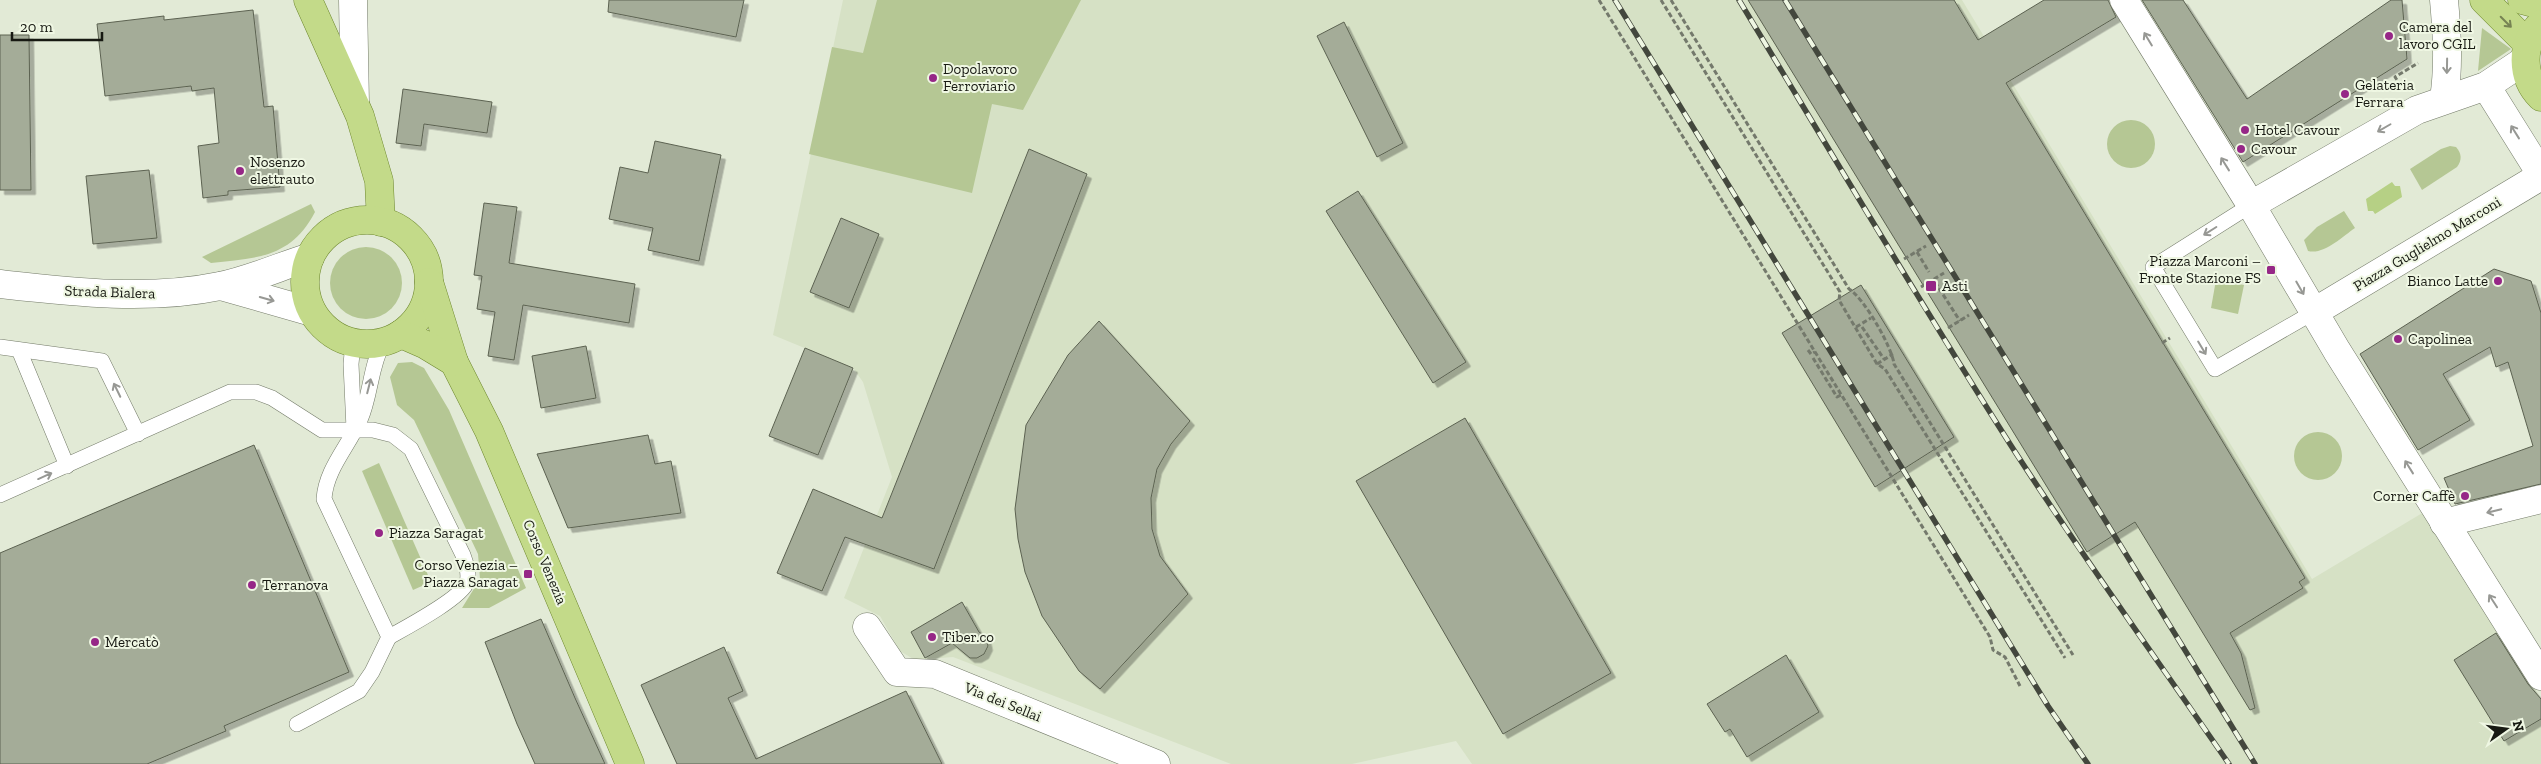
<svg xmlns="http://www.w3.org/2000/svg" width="2541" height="764" font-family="'Zilla Slab',serif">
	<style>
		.built { fill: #d6e1c5 }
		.green { fill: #b5c794 }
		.water { fill: #b6d085 }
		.building { fill: #a4ac98; stroke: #5c6251; filter: url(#shadow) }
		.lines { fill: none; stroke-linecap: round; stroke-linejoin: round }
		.lane-casing { stroke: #737a68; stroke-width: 16 }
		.street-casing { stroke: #737a68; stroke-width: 29 }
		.secondary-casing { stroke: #737a68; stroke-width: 29 }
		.primary-casing { stroke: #6d872d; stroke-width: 29 }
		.path { stroke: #74796c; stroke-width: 3; stroke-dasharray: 5 2.5; stroke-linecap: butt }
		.lane { stroke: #fff; stroke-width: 15 }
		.street { stroke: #fff; stroke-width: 28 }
		.secondary { stroke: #fff; stroke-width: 28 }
		.primary { stroke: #c3da89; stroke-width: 28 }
		.rail-casing { stroke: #43473d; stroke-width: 5.5 }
		.rail { stroke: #eff7e3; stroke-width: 4; stroke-dasharray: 11; stroke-linecap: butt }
		.oneway { stroke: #768353 }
		.oneway2 { stroke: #979894 }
		.poi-dot { fill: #962787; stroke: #eff7e3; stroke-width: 2 }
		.labels { text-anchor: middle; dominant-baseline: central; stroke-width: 4; stroke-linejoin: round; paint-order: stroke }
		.poi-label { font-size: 15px; fill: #171912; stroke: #eff7e3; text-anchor: start }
		.street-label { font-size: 15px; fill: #171912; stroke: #eff7e3 }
	</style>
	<defs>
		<filter id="shadow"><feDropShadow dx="4.5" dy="4.5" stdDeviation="0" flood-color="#0004"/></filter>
	</defs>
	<rect width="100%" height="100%" fill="#e2ead6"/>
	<polygon class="built" points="843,0 1962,0 2312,579 2424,512 2541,699 2541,764 1472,764 1456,741 1352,764 1231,764 953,657 915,660 900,651 880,616 844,598 892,477 863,382 853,368 773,335"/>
	<g class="green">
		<polygon points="877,0 1081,0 1023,110 992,104 972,193 809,154 832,47 863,53"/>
		<polygon points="2482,28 2511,49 2478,71"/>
		<circle cx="2131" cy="144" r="24"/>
		<path d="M2450,146L2456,147C2462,154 2462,160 2457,167L2422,190L2410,169L2441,149Z"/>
		<path d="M311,204L315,212C291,258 257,258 211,263L202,257Z"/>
		<path d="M2344,211L2355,228C2342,237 2324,255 2308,251L2304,240L2317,227Z"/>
		<circle cx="366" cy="283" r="36"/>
		<polygon points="2216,280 2244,285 2238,314 2211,308"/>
		<polygon points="412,362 424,368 449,410 526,588 489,608 462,608 480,579 478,554 414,420 397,405 390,377 398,363"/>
		<circle cx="2318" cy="456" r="24"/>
		<polygon points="379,463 431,582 413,590 362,471"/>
	</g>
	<polygon class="water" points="2392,182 2395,186 2400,186 2402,197 2375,214 2373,211 2368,211 2366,199"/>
	<g class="building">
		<polygon points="609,0 744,0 736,37 608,12"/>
		<polygon points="1748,0 1954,0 1978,40 2044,0 2108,0 2116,17 2006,83 2305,578 2299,582 2303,588 2230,633 2241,653 2255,708 2250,710 2135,522 2087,552"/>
		<polygon points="2142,0 2183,0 2247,99 2391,0 2402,0 2407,59 2243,162"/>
		<polygon points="253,10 264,107 273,106 280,187 228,191 228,195 203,198 198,146 219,143 214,88 192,91 191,86 105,96 97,24 164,16 164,20"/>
		<polygon points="1344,22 1403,143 1377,157 1317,36"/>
		<polygon points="0,35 29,35 31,190 0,190"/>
		<polygon points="403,89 492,102 487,133 424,124 421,146 396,143"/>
		<polygon points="655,141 721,155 699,261 648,250 653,228 609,219 620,167 648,173"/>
		<polygon points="1029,149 1087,174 934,569 845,537 822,591 777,573 813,489 882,518"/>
		<polygon points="149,170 157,238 93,244 86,176"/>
		<polygon points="1358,191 1466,362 1433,383 1326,211"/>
		<polygon points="484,203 517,207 509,263 635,284 629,323 523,305 514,360 488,356 495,312 477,309 482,276 474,275"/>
		<polygon points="841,218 879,234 849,308 810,292"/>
		<polygon points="2494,269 2531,281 2541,313 2541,484 2455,504 2444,478 2533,446 2508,362 2496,367 2490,347 2443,374 2470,420 2418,450 2360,354"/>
		<polygon points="1861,285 1954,437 1875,487 1782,333"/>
		<polygon points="1099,321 1190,421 1171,444 1157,469 1151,498 1152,529 1160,556 1188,594 1100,689 1079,671 1042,616 1025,572 1018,539 1015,509 1026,425 1068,355"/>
		<polygon points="586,346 596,398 541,408 532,356"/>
		<polygon points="805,348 853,368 818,455 769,436"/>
		<polygon points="1465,418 1611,673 1503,734 1356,481"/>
		<polygon points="648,435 655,464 671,461 681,513 568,528 537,454"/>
		<polygon points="254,445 349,672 224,726 226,731 147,764 0,764 0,553"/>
		<polygon points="962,602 979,632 986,637 988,646 984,654 977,658 970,658 952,643 925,658 911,632"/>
		<polygon points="541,619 575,698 605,764 535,764 517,724 485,642"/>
		<polygon points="2496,633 2528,684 2541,699 2541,719 2504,741 2454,660"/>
		<polygon points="724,647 743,691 728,698 756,759 906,691 942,764 677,764 641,685"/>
		<polygon points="1786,655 1819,712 1747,757 1730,729 1725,732 1707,704"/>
	</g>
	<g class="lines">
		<defs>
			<g id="lane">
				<polyline points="2251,205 2153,267 2215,369 2314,312"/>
				<polyline points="353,343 351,364 354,429"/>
				<polyline points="0,347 102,361 138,434"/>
				<polyline points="19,350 67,466"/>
				<path d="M0,495L230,392H256L272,398L322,430H373L393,435L411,449L463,555C466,564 470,573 467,582C462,598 405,628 389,637"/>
				<path d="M297,724L359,691L372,672L389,637L324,499C326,469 348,447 360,420C371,395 370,367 383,343"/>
			</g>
			<g id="street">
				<polyline points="2124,0 2251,205"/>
				<polyline points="2525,60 2486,86 2417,110 2251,205 2337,351 2541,676"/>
				<polyline points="2486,86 2541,174"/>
				<path d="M2444,99C2449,66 2447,33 2444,0"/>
				<polyline points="2314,312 2541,176"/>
				<polyline points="2444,523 2541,499"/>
				<polyline points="867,627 897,672 935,674 1156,764"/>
			</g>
			<g id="secondary">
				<polyline points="353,0 355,104"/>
				<path d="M0,284C72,292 148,301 220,286C250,280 281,266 310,257"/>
				<polyline points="221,286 312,312"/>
			</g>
			<g id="primary">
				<polyline points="308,0 360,116 379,181 381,222"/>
				<polyline points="2484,0 2528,44"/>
				<polyline points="2522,0 2541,5"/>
				<path d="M2541,24C2520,44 2521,77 2541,97"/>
				<circle cx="367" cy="282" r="62"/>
				<polyline points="429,282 454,362 489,431 630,764"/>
				<polyline points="401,334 426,345 454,362"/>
			</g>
		</defs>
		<use href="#lane" class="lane-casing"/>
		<use href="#street" class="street-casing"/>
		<use href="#secondary" class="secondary-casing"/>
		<use href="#primary" class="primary-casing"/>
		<g class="path">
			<polyline points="1599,0 1990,637 1993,650 2005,657 2020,686"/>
			<polyline points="1661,0 1840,292 1839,300 1877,364 1885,369 2065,658"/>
			<path d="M1671,0L1849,289C1864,298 1892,347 1894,364L2073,655"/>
			<polyline points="2401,86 2395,77 2418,63"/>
			<polyline points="1917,252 1929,272"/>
			<polyline points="1904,259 1926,246"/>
			<polyline points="1935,282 1960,321"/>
			<polyline points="1921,287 1944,273"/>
			<polyline points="1856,327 1871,318"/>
			<polyline points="1862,327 1884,359"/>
			<polyline points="1948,328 1969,315"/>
			<polyline points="2162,343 2170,338"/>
			<polyline points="1808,350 1811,354 1815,352"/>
			<polyline points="1813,358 1837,397 1841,395"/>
			<polyline points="1877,364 1893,354"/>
		</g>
		<use href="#lane" class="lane"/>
		<use href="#street" class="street"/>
		<use href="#secondary" class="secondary"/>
		<use href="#primary" class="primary"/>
		<defs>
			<g id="rail">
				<polyline points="1615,0 2048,706 2088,764"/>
				<path d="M1739,0C1829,149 1917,298 2010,444C2080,553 2156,658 2229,764"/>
				<polyline points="1785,0 2255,764"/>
			</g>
		</defs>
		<use href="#rail" class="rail-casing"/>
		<use href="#rail" class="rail"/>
	</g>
	<defs><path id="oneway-shaft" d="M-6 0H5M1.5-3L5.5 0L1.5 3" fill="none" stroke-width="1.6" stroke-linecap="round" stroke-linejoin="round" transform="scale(1.25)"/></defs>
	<use class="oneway" href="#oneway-shaft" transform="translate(2506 22) rotate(45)"/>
	<g class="oneway2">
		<use href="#oneway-shaft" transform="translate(2148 39) rotate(-121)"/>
		<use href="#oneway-shaft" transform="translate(2447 66) rotate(91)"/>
		<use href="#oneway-shaft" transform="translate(2384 128) rotate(150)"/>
		<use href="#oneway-shaft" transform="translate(2515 132) rotate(-122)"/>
		<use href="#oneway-shaft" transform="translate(2225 164) rotate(-122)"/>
		<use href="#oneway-shaft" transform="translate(2210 231) rotate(148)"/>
		<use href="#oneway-shaft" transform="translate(2300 288) rotate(60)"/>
		<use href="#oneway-shaft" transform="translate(267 299) rotate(16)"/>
		<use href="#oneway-shaft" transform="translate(2202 348) rotate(59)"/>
		<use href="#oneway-shaft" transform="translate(369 386) rotate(-76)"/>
		<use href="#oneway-shaft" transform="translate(117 390) rotate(-116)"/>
		<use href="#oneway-shaft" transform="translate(2409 467) rotate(-122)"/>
		<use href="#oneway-shaft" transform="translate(45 476) rotate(-24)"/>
		<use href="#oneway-shaft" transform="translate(2494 511) rotate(166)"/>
		<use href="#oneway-shaft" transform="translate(2493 601) rotate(-123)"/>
	</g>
	<g class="poi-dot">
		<circle cx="2389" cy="36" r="5"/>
		<circle cx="933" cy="78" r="5"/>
		<circle cx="2345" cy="94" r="5"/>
		<circle cx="2245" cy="130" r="5"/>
		<circle cx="2241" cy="149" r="5"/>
		<circle cx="240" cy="171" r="5"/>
		<rect x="2266" y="265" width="10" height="10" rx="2.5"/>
		<circle cx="2498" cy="281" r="5"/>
		<rect x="1925" y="280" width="12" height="12" rx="2.5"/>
		<circle cx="2398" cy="339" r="5"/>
		<circle cx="2465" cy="496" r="5"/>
		<circle cx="379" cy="533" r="5"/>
		<rect x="523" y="569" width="10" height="10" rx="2.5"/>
		<circle cx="252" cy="585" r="5"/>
		<circle cx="932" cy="637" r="5"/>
		<circle cx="95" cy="642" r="5"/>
	</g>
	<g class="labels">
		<g class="poi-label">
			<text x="2399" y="27">Camera del<tspan x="2399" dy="17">lavoro CGIL</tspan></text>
			<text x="943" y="69">Dopolavoro<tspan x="943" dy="17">Ferroviario</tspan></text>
			<text x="2355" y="85">Gelateria<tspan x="2355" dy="17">Ferrara</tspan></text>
			<text x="2255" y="130">Hotel Cavour</text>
			<text x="2251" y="149">Cavour</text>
			<text x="250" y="162">Nosenzo<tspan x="250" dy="17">elettrauto</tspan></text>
			<text x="2261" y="261" text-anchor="end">Piazza Marconi –<tspan x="2261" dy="17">Fronte Stazione FS</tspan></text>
			<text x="2488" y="281" text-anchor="end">Bianco Latte</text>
			<text x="1942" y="286">Asti</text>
			<text x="2408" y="339">Capolinea</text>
			<text x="2455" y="496" text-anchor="end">Corner Caffè</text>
			<text x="389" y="533">Piazza Saragat</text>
			<text x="518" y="565" text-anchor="end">Corso Venezia –<tspan x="518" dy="17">Piazza Saragat</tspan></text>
			<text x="262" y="585">Terranova</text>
			<text x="942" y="637">Tiber.co</text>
			<text x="105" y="642">Mercatò</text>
		</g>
		<g class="street-label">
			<text transform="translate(2427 244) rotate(-31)">Piazza Guglielmo Marconi</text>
			<text transform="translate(110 292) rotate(2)">Strada Bialera</text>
			<text transform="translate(545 562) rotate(67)">Corso Venezia</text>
			<text transform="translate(1003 702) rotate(22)">Via dei Sellai</text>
		</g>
	</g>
	<g transform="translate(2506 729) rotate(76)" stroke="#eff7e3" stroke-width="4" paint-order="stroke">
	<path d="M0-4L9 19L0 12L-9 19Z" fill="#171912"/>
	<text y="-8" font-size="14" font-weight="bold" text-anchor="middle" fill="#171912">N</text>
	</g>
	<path d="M12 32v8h90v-8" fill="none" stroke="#171912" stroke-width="2.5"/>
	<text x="20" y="32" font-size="15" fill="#171912" stroke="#eff7e3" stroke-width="4" paint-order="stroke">20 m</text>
</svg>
